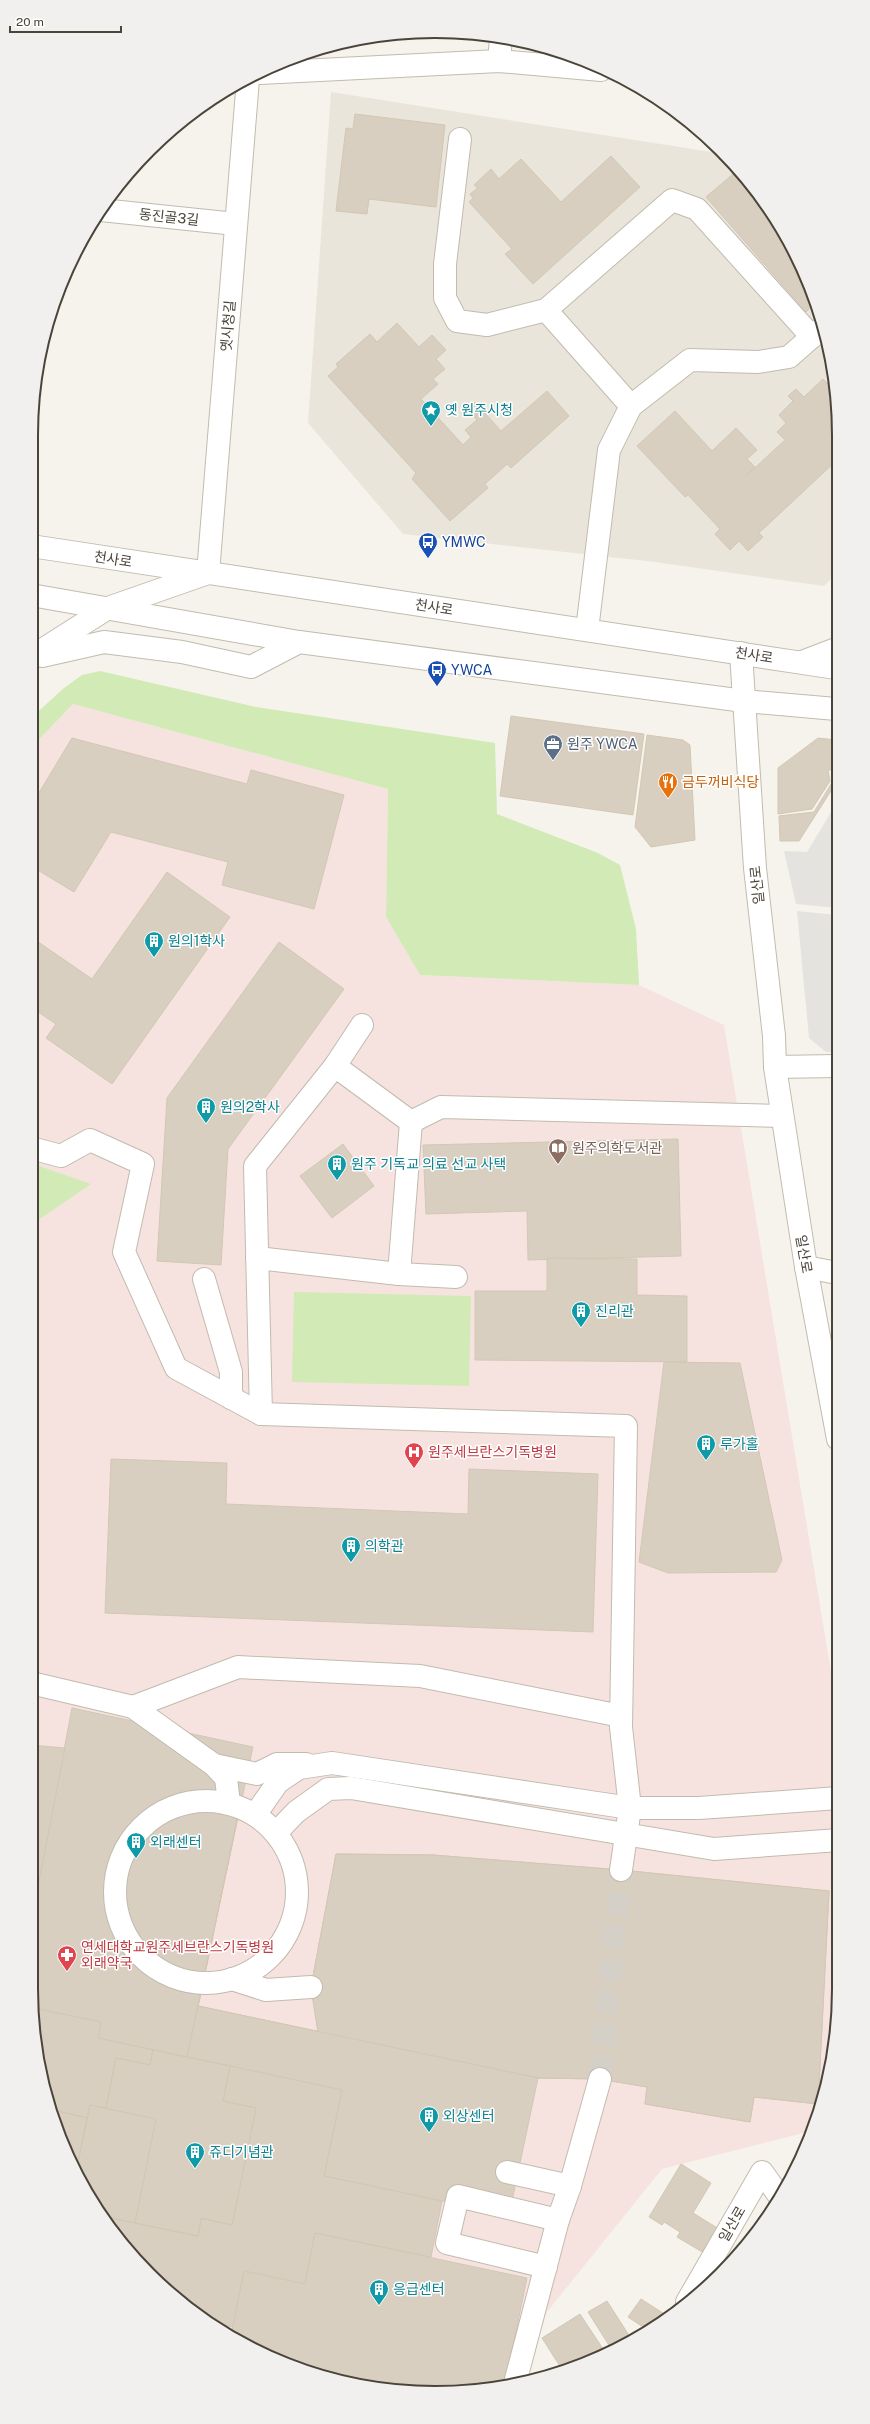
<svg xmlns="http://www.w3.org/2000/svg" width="870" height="2424" font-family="'Public Sans','Noto Sans KR',sans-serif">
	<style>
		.residential { fill: #eae5da }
		.medical { fill: #f6e3e0 }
		.green { fill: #d2eab5 }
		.parking { fill: #e5e3e0 }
		.building { fill: #d8cfc1; stroke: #d3c7b4 }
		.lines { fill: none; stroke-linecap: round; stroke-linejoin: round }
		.minor-tunnel { stroke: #d4d0c8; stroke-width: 22; stroke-dasharray: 22 11; stroke-linecap: butt }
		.minor-casing { stroke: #c2bbae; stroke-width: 24 }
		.minor { stroke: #fff; stroke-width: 22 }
		.labels { text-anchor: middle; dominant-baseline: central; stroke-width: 3; stroke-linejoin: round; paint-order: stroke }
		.street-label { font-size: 14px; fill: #4b4439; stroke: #fff }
		.culture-label { font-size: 14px; fill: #0d838f; stroke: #fff; text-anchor: start }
		.transit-label { font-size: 14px; fill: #164399; stroke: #fff; text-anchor: start }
		.service-label { font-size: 14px; fill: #4e5e75; stroke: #fff; text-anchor: start }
		.food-label { font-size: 14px; fill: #c56008; stroke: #fff; text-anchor: start }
		.education-label { font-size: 14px; fill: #785e54; stroke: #fff; text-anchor: start }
		.health-label { font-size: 14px; fill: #be3a42; stroke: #fff; text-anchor: start }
		.rim { fill: none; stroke: #4b4439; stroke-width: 2 }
	</style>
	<rect width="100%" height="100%" fill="#f6f3ec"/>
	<polygon class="residential" points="331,92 724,154 739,168 797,257 818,305 836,382 836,574 824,586 655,562 403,534 308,423"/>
	<polygon class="medical" points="73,704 388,789 386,917 420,975 639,985 724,1025 838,1714 839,1989 825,2093 811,2131 662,2169 547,2312 522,2382 461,2392 382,2390 305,2372 256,2351 189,2310 131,2256 99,2213 62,2143 39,2068 31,1989 31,1225 90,1184 31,1163 31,748"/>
	<g class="green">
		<polygon points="100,671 256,707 495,743 497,814 598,853 620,865 636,929 639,985 420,975 386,917 388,789 73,704 31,748 31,718 64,688 82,675"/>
		<polygon points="31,1163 91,1184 31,1225"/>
		<polygon points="294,1292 471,1296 469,1386 292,1382"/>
	</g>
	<g class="parking">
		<polygon points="836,804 837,908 796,904 784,851 807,852"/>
		<polygon points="797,911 837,915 837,1052 826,1052 809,1038"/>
	</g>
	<g class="building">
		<polygon points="355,114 445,125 436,207 369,199 367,214 336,211 346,128 353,129"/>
		<polygon points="611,156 640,187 533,284 505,254 512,249 469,202 473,198 470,194 478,188 474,185 491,169 499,179 521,159 561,202"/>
		<polygon points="739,169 797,257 816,302 806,312 706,197"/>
		<polygon points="397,323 419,347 432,335 446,350 436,359 445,369 433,379 438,384 421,399 463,445 471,437 465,430 477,420 468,409 475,402 501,431 547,391 569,416 511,468 507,464 485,484 488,488 450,521 412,479 416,473 328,376 338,367 336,364 370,334 377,342"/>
		<polygon points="823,379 836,392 836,461 759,533 763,537 748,551 739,541 730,550 715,534 720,529 688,495 685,497 637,446 675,411 712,451 736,428 757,450 747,459 755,467 746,476 785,440 777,432 786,423 779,415 793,401 788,396 796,389 804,397"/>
		<polygon points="511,716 644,734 633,815 500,796"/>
		<polygon points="647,735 683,740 690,745 695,840 651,847 635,827"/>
		<polygon points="72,738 247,784 251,770 344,795 314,909 222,885 228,862 111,832 74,892 31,866 31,806"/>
		<polygon points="818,738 836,740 836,770 828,770 830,781 812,809 778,814 778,768"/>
		<polygon points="833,781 836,783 799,841 780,841 779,816 814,812"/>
		<polygon points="167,872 230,917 112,1084 46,1038 56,1024 38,1012 31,1021 31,937 92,979"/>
		<polygon points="279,942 344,989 228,1149 221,1265 157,1261 167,1098"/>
		<polygon points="678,1139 681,1256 528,1260 527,1211 426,1214 423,1145"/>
		<polygon points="343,1144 374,1186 332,1218 300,1176"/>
		<polygon points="547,1258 637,1259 637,1295 687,1296 687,1362 475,1360 475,1291 547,1291"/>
		<polygon points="664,1362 740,1363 782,1560 776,1572 668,1573 639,1562"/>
		<polygon points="111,1459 227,1463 226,1504 468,1514 469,1469 598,1474 593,1632 105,1613"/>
		<polygon points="72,1708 253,1747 187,2057 98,2038 101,2022 33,2008 31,1922"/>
		<polygon points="31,1745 65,1748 31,1922"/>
		<polygon points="242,1796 200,1998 198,2006"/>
		<polygon points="336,1854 433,1855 621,1870 829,1891 818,2104 754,2097 750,2122 645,2104 647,2087 600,2079 538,2078 198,2006 318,2032 311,1987"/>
		<polygon points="336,1854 433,1855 621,1870 829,1891 818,2104 754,2097 750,2122 645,2104 647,2087 600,2079 538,2078 318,2032 311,1987"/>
		<polygon points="198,2006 538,2078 509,2215 324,2176 342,2090 187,2057"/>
		<polygon points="33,2008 101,2022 98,2038 153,2050 150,2065 116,2058 106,2108 156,2119 135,2223 198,2236 201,2218 232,2225 256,2108 223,2101 230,2066 342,2090 324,2176 442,2201 431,2257 315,2233 305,2284 244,2271 233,2327 210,2322 189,2310 131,2256 99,2213 76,2171 87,2118 52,2110 39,2068"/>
		<polygon points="153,2050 230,2066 223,2101 256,2108 232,2225 201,2218 198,2236 135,2223 156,2119 106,2108 116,2058 150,2065"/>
		<polygon points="153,2050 230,2066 223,2101 256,2108 232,2225 201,2218 198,2236 101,2216 76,2171 90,2105 106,2108 116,2058 150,2065"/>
		<polygon points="90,2105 156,2119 135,2223 101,2216 76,2171"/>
		<polygon points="52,2110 87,2118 76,2171 62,2143"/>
		<polygon points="52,2110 87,2118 76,2171 62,2143"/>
		<polygon points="681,2164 711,2183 693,2213 719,2229 704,2253 677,2237 680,2232 664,2222 662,2225 649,2217"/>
		<polygon points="315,2233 527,2278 505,2385 461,2392 382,2390 305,2372 256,2351 231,2336 244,2271 305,2284"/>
		<polygon points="641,2299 669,2317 649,2331 628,2317"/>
		<polygon points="607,2301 632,2340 612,2350 588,2312"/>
		<polygon points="580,2314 603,2349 587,2359 589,2363 563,2371 542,2338"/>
	</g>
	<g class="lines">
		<polyline class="minor-tunnel" points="600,2079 621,1870"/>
		<defs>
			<g id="minor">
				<polyline points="499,61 501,38"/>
				<polyline points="260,73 499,61 601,70"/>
				<polyline points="460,139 445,264 445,298 457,321 487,325 546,310"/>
				<polyline points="101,210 236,224"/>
				<polyline points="631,406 546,310 672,200 697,209 812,337"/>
				<polyline points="31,546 836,668"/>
				<polyline points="31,595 299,642 744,701 836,709"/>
				<polyline points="587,630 609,450 631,406 690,360 758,362 789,357 823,327"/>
				<polyline points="741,653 755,868 774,1036 775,1067 806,1267 838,1439"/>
				<polyline points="42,656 104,642 182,652 251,667 299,642"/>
				<polyline points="31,657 108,608 208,573 248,79"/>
				<polyline points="802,662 836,649"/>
				<polyline points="335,1066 411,1122"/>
				<polyline points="775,1067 837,1066"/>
				<polyline points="411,1122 441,1107 781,1116"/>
				<polyline points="31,1148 61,1156 90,1140 143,1164 124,1252 176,1368 261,1414 626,1426 621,1727 630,1808 621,1870"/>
				<polyline points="257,1258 399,1274 456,1277"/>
				<polyline points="806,1267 837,1273"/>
				<polyline points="399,1274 411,1122"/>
				<polyline points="204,1279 231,1372 231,1398"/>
				<polyline points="261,1414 255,1166 335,1066 362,1025"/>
				<polyline points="31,1683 133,1707 238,1667 420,1676 621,1716"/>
				<polyline points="133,1707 214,1765 226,1778 229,1803"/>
				<polyline points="214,1765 257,1774 277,1764 306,1764"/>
				<circle cx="206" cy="1892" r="91"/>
				<polyline points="255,1815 278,1782 299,1768 332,1763 630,1808 699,1808 839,1798"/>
				<polyline points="276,1833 296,1812 328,1789 351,1788 714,1849 839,1840"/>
				<polyline points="232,1979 266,1990 311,1987"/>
				<polyline points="507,2172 570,2186"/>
				<polyline points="546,2267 447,2243 458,2196 558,2220"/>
				<polyline points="687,2302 762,2172 780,2197"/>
				<polyline points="515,2383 558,2220 570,2186 600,2079"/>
			</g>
		</defs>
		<use href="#minor" class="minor-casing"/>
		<use href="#minor" class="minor"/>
	</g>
	<defs>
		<symbol id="sight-pin" viewBox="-11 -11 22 30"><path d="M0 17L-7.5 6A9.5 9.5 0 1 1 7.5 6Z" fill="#0f9aa8" stroke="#fff"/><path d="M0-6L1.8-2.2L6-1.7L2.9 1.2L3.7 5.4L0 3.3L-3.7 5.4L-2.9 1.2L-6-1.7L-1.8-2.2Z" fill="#fff"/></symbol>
		<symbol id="bus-pin" viewBox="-11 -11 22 30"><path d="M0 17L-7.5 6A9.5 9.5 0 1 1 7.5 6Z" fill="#1a4fb4" stroke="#fff"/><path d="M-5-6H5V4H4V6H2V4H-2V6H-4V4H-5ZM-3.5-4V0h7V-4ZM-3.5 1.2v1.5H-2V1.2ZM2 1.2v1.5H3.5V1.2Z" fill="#fff"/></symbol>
		<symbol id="office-pin" viewBox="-11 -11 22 30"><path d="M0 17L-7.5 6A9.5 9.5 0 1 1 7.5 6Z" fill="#5c6f8a" stroke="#fff"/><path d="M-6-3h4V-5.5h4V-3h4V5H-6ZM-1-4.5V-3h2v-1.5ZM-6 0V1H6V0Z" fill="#fff"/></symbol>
		<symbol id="restaurant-pin" viewBox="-11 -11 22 30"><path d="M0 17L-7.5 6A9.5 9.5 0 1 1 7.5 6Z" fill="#e8710a" stroke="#fff"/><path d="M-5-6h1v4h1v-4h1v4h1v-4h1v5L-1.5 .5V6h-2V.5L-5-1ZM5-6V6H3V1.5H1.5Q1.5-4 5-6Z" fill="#fff"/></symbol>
		<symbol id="building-pin" viewBox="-11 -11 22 30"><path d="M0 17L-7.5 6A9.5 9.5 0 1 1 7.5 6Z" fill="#0f9aa8" stroke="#fff"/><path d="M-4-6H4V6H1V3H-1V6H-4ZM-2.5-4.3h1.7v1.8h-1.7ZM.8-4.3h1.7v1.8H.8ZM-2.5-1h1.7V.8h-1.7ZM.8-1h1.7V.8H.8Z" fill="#fff"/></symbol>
		<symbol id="library-pin" viewBox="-11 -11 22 30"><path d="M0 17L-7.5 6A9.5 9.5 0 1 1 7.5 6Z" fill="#8d6e63" stroke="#fff"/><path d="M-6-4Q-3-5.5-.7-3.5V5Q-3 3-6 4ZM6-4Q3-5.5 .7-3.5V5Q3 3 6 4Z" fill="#fff"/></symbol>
		<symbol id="hospital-pin" viewBox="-11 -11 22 30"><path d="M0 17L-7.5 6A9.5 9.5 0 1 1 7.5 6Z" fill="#e0444e" stroke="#fff"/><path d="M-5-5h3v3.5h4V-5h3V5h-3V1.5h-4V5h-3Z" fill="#fff"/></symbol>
		<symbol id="pharmacy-pin" viewBox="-11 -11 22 30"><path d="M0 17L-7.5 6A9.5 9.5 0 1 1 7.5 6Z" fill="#e0444e" stroke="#fff"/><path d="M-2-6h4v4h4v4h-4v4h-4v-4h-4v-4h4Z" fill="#fff"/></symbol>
	</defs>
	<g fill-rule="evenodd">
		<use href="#sight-pin" x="420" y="399" width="22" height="30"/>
		<use href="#bus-pin" x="417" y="531" width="22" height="30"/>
		<use href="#bus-pin" x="426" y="659" width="22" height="30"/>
		<use href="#office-pin" x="542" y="733" width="22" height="30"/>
		<use href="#restaurant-pin" x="657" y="771" width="22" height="30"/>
		<use href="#building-pin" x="143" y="930" width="22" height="30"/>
		<use href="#building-pin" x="195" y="1096" width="22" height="30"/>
		<use href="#library-pin" x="547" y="1137" width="22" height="30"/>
		<use href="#building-pin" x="326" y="1153" width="22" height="30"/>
		<use href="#building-pin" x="570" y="1300" width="22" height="30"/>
		<use href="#building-pin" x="695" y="1433" width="22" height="30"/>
		<use href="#hospital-pin" x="403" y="1441" width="22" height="30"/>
		<use href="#building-pin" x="340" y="1535" width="22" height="30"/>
		<use href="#building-pin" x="125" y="1831" width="22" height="30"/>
		<use href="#pharmacy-pin" x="56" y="1944" width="22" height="30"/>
		<use href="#building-pin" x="418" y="2105" width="22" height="30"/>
		<use href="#building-pin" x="184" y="2141" width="22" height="30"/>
		<use href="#building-pin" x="368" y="2278" width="22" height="30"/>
	</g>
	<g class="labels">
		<g class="street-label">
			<text transform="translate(169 217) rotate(6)">동진골3길</text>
			<text transform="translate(228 326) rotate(-85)">옛시청길</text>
			<text transform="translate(113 559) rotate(9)">천사로</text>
			<text transform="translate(434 607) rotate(9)">천사로</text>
			<text transform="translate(754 655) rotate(9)">천사로</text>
			<text transform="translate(757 885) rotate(-96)">일산로</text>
			<text transform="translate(804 1254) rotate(80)">일산로</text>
			<text transform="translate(732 2224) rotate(-60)">일산로</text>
		</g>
		<g class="culture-label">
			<text x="445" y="410">옛 원주시청</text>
			<text x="168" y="941">원의1학사</text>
			<text x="220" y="1107">원의2학사</text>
			<text x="351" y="1164">원주 기독교 의료 선교 사택</text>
			<text x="595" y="1311">진리관</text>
			<text x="720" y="1444">루가홀</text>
			<text x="365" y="1546">의학관</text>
			<text x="150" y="1842">외래센터</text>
			<text x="443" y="2116">외상센터</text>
			<text x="209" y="2152">쥬디기념관</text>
			<text x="393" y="2289">응급센터</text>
		</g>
		<g class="transit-label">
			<text x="442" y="542">YMWC</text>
			<text x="451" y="670">YWCA</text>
		</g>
		<g class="service-label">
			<text x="567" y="744">원주 YWCA</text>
		</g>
		<g class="food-label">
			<text x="682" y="782">금두꺼비식당</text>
		</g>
		<g class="education-label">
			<text x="572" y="1148">원주의학도서관</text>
		</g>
		<g class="health-label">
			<text x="428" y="1452">원주세브란스기독병원</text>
			<text x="81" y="1947">연세대학교원주세브란스기독병원<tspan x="81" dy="16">외래약국</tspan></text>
		</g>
	</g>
	<path d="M0 0H870V2424H0ZM435 38H435A397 397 0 0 1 832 435V1989A397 397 0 0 1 435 2386H435A397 397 0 0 1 38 1989V435A397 397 0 0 1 435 38Z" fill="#f1f0ef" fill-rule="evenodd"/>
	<path class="rim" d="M435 38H435A397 397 0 0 1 832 435V1989A397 397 0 0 1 435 2386H435A397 397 0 0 1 38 1989V435A397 397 0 0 1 435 38Z"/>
	<path d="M10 26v6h111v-6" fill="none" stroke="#4b4439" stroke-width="2"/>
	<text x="16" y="26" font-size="12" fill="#4b4439" stroke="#ffffff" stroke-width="3" paint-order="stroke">20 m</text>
</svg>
